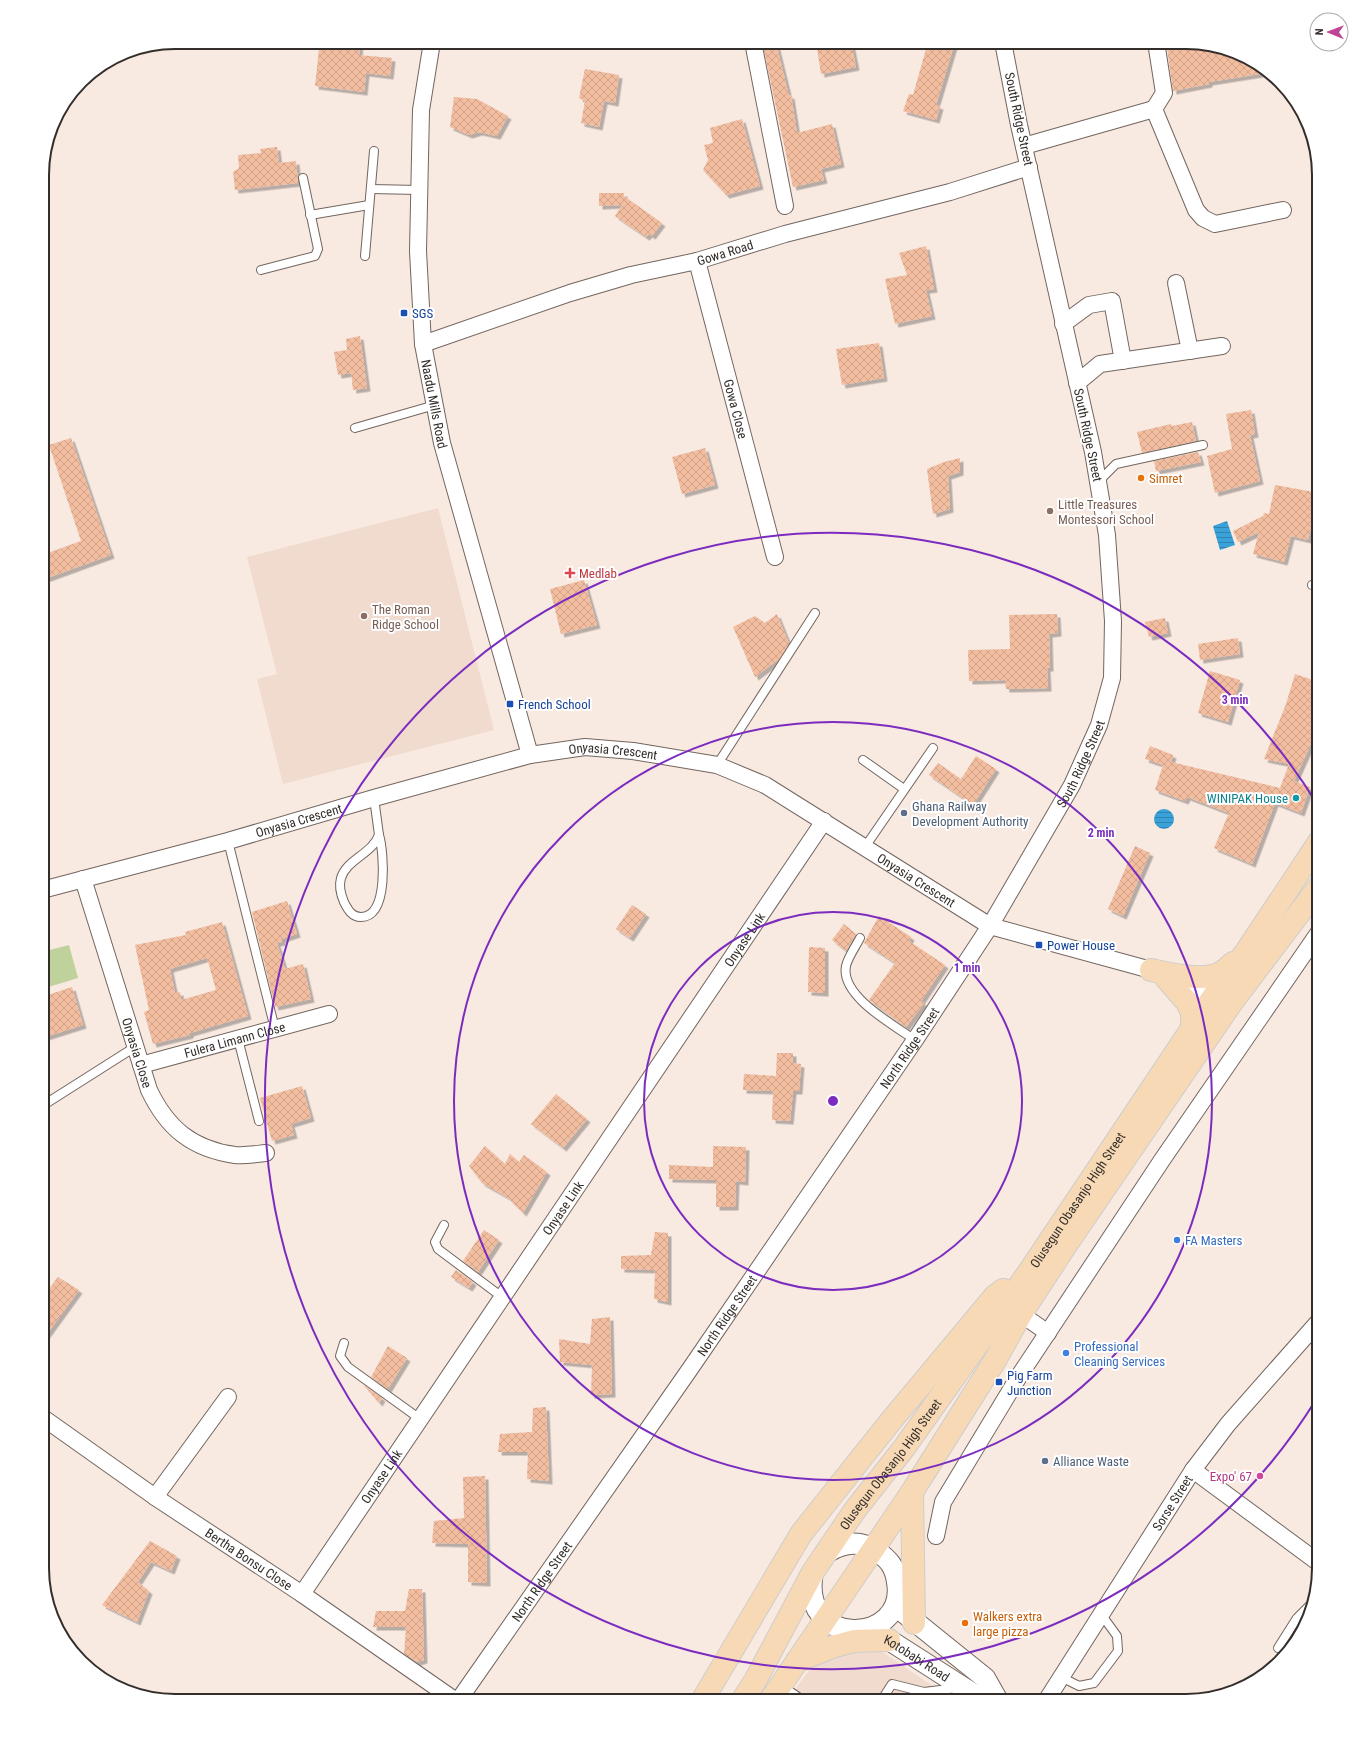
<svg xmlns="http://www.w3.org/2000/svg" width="1361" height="1743" font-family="'Roboto Condensed',sans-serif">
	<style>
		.built { fill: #f1dbcf }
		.garden { fill: #bfd29b }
		.water { fill: url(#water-rules) }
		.building { fill: url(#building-cross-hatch); fill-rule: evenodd; filter: url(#shadow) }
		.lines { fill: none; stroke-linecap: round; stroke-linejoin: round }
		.service-casing { stroke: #73665f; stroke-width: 10 }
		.minor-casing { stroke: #73665f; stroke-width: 18 }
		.tertiary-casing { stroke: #73665f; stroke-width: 22 }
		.primary-casing { stroke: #cecdcc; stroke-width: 24 }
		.service { stroke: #fff; stroke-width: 8 }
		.minor { stroke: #fff; stroke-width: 16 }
		.tertiary { stroke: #fff; stroke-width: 20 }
		.primary { stroke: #f7dab5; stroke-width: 22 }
		.ring { fill: none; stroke: #7b2cbf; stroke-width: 2 }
		.transit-dot { fill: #1a4fb4; stroke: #fff; stroke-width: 1.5 }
		.food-dot { fill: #e8710a; stroke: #fff; stroke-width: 1.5 }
		.education-dot { fill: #8d6e63; stroke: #fff; stroke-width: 1.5 }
		.health-dot { fill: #e0444e; stroke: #fff; stroke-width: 1.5 }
		.culture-dot { fill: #0f9aa8; stroke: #fff; stroke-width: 1.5 }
		.service-dot { fill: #5c6f8a; stroke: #fff; stroke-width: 1.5 }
		.shop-dot { fill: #3f7fe0; stroke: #fff; stroke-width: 1.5 }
		.hotel-dot { fill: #d1479c; stroke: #fff; stroke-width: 1.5 }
		.labels { text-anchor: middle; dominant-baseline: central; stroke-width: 4; stroke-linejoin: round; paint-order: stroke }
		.street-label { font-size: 13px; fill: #342e2b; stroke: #fff }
		.transit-label { font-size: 13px; fill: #164399; stroke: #fff; text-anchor: start }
		.food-label { font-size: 13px; fill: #c56008; stroke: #fff; text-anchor: start }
		.education-label { font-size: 13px; fill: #785e54; stroke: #fff; text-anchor: start }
		.health-label { font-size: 13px; fill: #be3a42; stroke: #fff; text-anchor: start }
		.culture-label { font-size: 13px; fill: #0d838f; stroke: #fff; text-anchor: end }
		.service-label { font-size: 13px; fill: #4e5e75; stroke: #fff; text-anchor: start }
		.shop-label { font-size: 13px; fill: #366cbe; stroke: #fff; text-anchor: start }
		.hotel-label { font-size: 13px; fill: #b23c85; stroke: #fff; text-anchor: end }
		.rim { fill: none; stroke: #342e2b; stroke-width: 2 }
		.centre { fill: #7b2cbf; stroke: #fff; stroke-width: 2 }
		.ring-label { font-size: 12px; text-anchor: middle; font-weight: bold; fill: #7b2cbf; stroke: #fff; stroke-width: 4; stroke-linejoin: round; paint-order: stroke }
	</style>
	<defs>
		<pattern id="water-rules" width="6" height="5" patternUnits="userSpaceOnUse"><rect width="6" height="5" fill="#3ba2d9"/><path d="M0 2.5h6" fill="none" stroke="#3284b0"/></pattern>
		<pattern id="building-cross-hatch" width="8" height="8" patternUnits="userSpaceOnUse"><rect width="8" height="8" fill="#f3bda0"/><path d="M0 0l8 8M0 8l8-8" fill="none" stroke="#d1a38a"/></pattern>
		<filter id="shadow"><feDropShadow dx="3.5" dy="3.5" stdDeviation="0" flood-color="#0004"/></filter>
	</defs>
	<rect width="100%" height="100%" fill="#f8e9e1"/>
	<g class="built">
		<polygon points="438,508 494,730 283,784 257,679 277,674 247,557"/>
		<polygon points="849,1647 875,1647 955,1701 787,1701 810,1669"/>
	</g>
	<polygon class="garden" points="69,945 78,978 42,989 42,952"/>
	<g class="water">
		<polygon points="1227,521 1235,545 1220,550 1213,526"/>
		<circle cx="1164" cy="819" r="10"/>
	</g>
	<g class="building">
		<polygon points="331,42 360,42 359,55 392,58 390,76 366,73 364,92 315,86 319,49 330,50"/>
		<polygon points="816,42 851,42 856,67 821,74"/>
		<polygon points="928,42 955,42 936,105 940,106 936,120 903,111 909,94 913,95"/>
		<polygon points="776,43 789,96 791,95 797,133 832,124 841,164 821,169 824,180 793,187 763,46"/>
		<polygon points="1195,43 1252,60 1266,73 1209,82 1209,84 1173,91 1167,48"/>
		<polygon points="585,69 619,75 615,103 604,101 599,127 581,123 585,101 579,98"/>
		<polygon points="454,97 477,99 508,116 497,136 479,132 469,135 450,127"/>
		<polygon points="742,119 760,186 726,195 703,170 708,160 704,145 713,143 710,128"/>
		<polygon points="277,147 279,163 296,161 298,183 235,190 233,172 239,168 238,155 261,153 260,149"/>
		<polygon points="599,193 624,193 624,196 662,223 652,236 649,234 646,237 615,216 622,205 599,206"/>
		<polygon points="926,246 934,289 926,290 932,316 895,324 885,279 907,275 899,253"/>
		<polygon points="360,336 367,388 353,390 351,373 338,375 334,352 347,350 346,339"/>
		<polygon points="879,343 884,378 842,385 836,349"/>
		<polygon points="1251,410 1255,434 1250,435 1260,481 1215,493 1207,456 1232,449 1226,414"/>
		<polygon points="1192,422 1196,441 1142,453 1137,432 1171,424 1172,426"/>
		<polygon points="71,438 111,555 42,580 42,555 81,541 49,445"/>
		<polygon points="705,448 715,485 682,494 672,457"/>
		<polygon points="1198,452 1201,462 1156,471 1154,461"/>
		<polygon points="960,458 960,472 948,476 950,509 933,514 927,469 944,462"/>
		<polygon points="1275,485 1319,493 1319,530 1311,528 1308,540 1291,536 1284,562 1253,554 1259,532 1238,542 1233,531 1263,516 1264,513 1269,514"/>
		<polygon points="584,580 597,625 561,634 550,589"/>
		<polygon points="777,614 789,644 779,659 755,677 733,627 755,616 765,623"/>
		<polygon points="1057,614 1058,633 1049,634 1050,668 1047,668 1048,688 1006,689 1005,680 969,681 968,650 1010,649 1009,615"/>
		<polygon points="1165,618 1168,633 1149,637 1145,622"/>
		<polygon points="1238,638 1240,654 1200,660 1198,644"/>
		<polygon points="1210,671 1240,680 1228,722 1198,713"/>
		<polygon points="1295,674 1319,682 1319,706 1313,723 1319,726 1294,781 1310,787 1301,813 1275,803 1252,864 1214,848 1229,813 1187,797 1185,801 1155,790 1163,765 1145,759 1150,746 1173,755 1171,762 1280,788 1289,764 1264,759 1286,704"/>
		<polygon points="976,756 996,769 973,805 929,775 938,763 961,779"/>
		<polygon points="1135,846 1150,853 1123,916 1108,909"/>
		<polygon points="287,901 297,934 282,939 282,942 277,943 285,969 303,964 311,999 275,1007 252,912"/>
		<polygon points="632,905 646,914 630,938 616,929"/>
		<polygon points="879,916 911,937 909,941 945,965 921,1001 924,1003 906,1027 869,1000 895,963 864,943"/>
		<path d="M222,922L248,1016L190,1033V1035L153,1044L144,1012L149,1010L135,945L186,935L185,932ZM207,958L216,990L181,1000L180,992L175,993L170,969Z"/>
		<polygon points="844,924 856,934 846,951 832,940"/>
		<polygon points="809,947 825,948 825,993 808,992"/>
		<polygon points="72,987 83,1025 42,1038 42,997"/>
		<polygon points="777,1053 793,1053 793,1063 801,1064 799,1091 793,1091 790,1121 772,1120 773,1091 743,1090 744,1074 776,1076"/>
		<polygon points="302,1086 311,1118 291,1124 294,1135 272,1141 260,1098"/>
		<polygon points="556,1094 587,1119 563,1148 531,1124"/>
		<polygon points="485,1146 505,1164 510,1154 519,1162 524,1155 547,1172 523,1213 507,1197 482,1183 469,1166"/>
		<polygon points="713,1146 746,1147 745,1182 736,1181 735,1207 716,1207 716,1180 669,1179 669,1165 713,1167"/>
		<polygon points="484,1230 499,1240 478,1272 463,1261"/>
		<polygon points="655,1232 668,1233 668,1302 654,1299 655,1270 621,1269 621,1256 651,1255"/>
		<polygon points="456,1270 473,1282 469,1288 451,1277"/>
		<polygon points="58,1277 79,1290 42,1341 42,1298"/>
		<polygon points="610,1317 612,1394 591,1395 592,1365 560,1362 559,1339 590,1344 592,1319"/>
		<polygon points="388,1346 407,1358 388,1389 371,1377"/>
		<polygon points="365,1386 382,1398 379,1403 365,1387"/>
		<polygon points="546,1407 549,1481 527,1479 528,1452 498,1452 500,1434 532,1432 533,1408"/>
		<polygon points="485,1476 487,1583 468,1582 468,1544 432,1543 434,1521 464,1518 463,1477"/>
		<polygon points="150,1541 177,1556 171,1571 151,1562 138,1582 149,1591 137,1622 102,1605"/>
		<polygon points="409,1589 422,1589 424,1660 417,1662 404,1654 406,1627 373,1627 376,1611 405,1611"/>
	</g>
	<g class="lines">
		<defs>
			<g id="service">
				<polyline points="371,189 419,190"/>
				<polyline points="310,215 369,205"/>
				<polyline points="365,256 374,151"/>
				<polyline points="261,270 315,256 318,249 303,178"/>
				<polyline points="355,428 435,405"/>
				<polyline points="1098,482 1116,464 1203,445"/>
				<polyline points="1312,585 1319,585"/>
				<polyline points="863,760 904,789"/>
				<polyline points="717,765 815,613"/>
				<polyline points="374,798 379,835"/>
				<path d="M379,835C384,852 389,917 361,917C352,917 348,910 344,902C341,895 339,885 341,878C347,859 372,854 379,835Z"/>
				<polyline points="228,841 275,1029"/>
				<polyline points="865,847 933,748"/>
				<path d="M860,938C856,946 848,957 846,966C840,996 894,1025 915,1040"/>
				<polyline points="238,1039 259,1121"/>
				<polyline points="42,1106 135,1047"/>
				<polyline points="444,1225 435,1242 438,1249 502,1297"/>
				<polyline points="344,1343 340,1356 348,1367 420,1419"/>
				<polyline points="1278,1648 1297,1618 1309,1606"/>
				<polyline points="1061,1677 1079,1686 1094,1683 1118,1651 1117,1636 1101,1614"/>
				<polyline points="782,1686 804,1701"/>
				<polyline points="881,1701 892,1684 924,1692 957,1688"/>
			</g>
			<g id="minor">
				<path id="s1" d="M432,42L421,110L418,251L423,344L442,443L530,755"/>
				<polyline points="753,42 785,206"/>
				<polyline points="1156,42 1164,93 1154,109 1196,210 1203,218 1215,224 1283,210"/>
				<polyline points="1024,146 1154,109"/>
				<path id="s2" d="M697,261L775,557"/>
				<polyline points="1176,283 1190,351"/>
				<polyline points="1063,324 1089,305 1112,301 1123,361"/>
				<path id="s3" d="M423,344L570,293L631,275L697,261L785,234L950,192L1029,167"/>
				<polyline points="1077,383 1100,364 1222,346"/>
				<path id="s4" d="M83,879L149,1090C167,1128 192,1149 235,1155C245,1156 256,1154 266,1153"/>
				<path id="s5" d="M42,890L228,841L374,798L530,755L585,747L633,751L717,765L765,785L990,926L1151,970L1166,978L1224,998"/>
				<path id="s6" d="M141,1065L329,1014"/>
				<polyline points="1021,1314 1048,1333"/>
				<path id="s7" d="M42,1417L155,1497L302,1594L456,1701"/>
				<polyline points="1193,1470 1319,1563"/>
				<polyline points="155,1497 228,1397"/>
				<polyline points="936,1536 943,1502 1021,1373 1162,1160 1319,932"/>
				<path id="s8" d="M302,1594C475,1336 651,1079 824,821"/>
				<path id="s9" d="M458,1701L690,1369L915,1040L990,926L1072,785L1099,725L1112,678L1113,621L1107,535L1093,452L1019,125L1003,42"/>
				<path id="s10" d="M1046,1701L1193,1470L1228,1424L1319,1321"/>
			</g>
			<g id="tertiary">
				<path d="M813,1572C798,1650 908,1645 897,1582C895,1567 889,1559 876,1551C860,1540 844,1542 828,1552"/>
				<polyline points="903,1612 985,1678 998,1701"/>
				<path id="s11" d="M873,1634L889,1640L975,1695L989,1701"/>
			</g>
			<g id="primary">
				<path d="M1151,970C1170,974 1203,982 1220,973C1225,971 1229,966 1233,963"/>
				<polyline points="1166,978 1187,1002 1192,1013 1192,1029"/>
				<polyline points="912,1492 914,1623"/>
				<polyline points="797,1661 832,1647 854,1641 889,1640"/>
				<polyline points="702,1701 801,1534 890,1422 995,1296 1003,1290"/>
				<path id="s12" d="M742,1701L755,1681L813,1572L855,1510L904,1448L1031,1269L1215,994L1246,952L1319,842"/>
				<polyline points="770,1701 912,1492 994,1362 1021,1314 1066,1245 1232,1002 1319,887"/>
			</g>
		</defs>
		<use href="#service" class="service-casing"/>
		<use href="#minor" class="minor-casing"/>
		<use href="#tertiary" class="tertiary-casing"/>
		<use href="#primary" class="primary-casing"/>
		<use href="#service" class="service"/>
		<use href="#minor" class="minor"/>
		<use href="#tertiary" class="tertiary"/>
		<use href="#primary" class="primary"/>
	</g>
	<g class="ring">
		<circle cx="833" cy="1101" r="189"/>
		<circle cx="833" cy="1101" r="379"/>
		<path d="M1317 1398A568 568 0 1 1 1317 804"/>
	</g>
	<g class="transit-dot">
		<rect x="400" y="309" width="8" height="8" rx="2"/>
		<rect x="506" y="700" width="8" height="8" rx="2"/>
		<rect x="1035" y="941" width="8" height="8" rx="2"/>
		<rect x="995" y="1378" width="8" height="8" rx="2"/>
	</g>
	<g class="food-dot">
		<circle cx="1141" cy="478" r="4"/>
		<circle cx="965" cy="1623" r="4"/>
	</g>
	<g class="education-dot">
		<circle cx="1050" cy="511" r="4"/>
		<circle cx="364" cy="616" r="4"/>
	</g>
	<path class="health-dot" d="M568 567h4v4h4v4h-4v4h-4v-4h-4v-4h4z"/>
	<circle class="culture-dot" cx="1296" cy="798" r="4"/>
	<g class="service-dot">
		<circle cx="904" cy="813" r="4"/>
		<circle cx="1045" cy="1461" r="4"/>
	</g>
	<g class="shop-dot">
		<circle cx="1177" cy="1240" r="4"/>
		<circle cx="1066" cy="1353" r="4"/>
	</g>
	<circle class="hotel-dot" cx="1260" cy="1476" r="4"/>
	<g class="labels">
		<g class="street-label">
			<text transform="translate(1019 119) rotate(78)">South Ridge Street</text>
			<text stroke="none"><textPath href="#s3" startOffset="316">Gowa Road</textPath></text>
			<text stroke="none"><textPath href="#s1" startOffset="364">Naadu Mills Road</textPath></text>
			<text stroke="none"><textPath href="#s2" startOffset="153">Gowa Close</textPath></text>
			<text transform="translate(1088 435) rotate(78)">South Ridge Street</text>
			<text stroke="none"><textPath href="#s5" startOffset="590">Onyasia Crescent</textPath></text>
			<text stroke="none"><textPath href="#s9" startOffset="1126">South Ridge Street</textPath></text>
			<text stroke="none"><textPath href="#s5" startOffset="266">Onyasia Crescent</textPath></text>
			<text stroke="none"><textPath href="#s5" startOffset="926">Onyasia Crescent</textPath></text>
			<text stroke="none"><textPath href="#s8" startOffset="790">Onyase Link</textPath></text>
			<text stroke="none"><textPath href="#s6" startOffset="97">Fulera Limann Close</textPath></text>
			<text stroke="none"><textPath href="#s9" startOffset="794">North Ridge Street</textPath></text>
			<text stroke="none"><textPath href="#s4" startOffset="182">Onyasia Close</textPath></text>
			<text stroke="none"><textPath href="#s12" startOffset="604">Olusegun Obasanjo High Street</textPath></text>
			<text stroke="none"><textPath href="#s8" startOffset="466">Onyase Link</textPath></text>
			<text stroke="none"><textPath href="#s9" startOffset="470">North Ridge Street</textPath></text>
			<text stroke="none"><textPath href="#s12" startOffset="280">Olusegun Obasanjo High Street</textPath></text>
			<text stroke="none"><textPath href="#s8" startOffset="142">Onyase Link</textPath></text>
			<text stroke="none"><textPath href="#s10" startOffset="235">Sorse Street</textPath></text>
			<text stroke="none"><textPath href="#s7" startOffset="251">Bertha Bonsu Close</textPath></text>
			<text stroke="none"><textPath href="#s9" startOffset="146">North Ridge Street</textPath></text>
			<text stroke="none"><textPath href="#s11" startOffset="50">Kotobabi Road</textPath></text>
		</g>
		<g class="transit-label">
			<text x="412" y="313">SGS</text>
			<text x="518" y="704">French School</text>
			<text x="1047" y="945">Power House</text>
			<text x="1007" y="1375">Pig Farm<tspan x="1007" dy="15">Junction</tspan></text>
		</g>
		<g class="food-label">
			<text x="1149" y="478">Simret</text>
			<text x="973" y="1616">Walkers extra<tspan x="973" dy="15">large pizza</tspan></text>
		</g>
		<g class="education-label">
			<text x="1058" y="504">Little Treasures<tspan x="1058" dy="15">Montessori School</tspan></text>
			<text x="372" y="609">The Roman<tspan x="372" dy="15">Ridge School</tspan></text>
		</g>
		<g class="health-label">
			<text x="579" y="573">Medlab</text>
		</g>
		<g class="culture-label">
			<text x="1288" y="798">WINIPAK House</text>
		</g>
		<g class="service-label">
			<text x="912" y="806">Ghana Railway<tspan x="912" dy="15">Development Authority</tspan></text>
			<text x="1053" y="1461">Alliance Waste</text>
		</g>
		<g class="shop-label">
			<text x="1185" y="1240">FA Masters</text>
			<text x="1074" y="1346">Professional<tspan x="1074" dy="15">Cleaning Services</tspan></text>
		</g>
		<g class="hotel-label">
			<text x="1252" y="1476">Expo' 67</text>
		</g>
	</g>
	<path d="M0 0H1361V1743H0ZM175 49H1186A126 126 0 0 1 1312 175V1568A126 126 0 0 1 1186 1694H175A126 126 0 0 1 49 1568V175A126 126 0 0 1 175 49Z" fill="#fff" fill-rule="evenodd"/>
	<path class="rim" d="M175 49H1186A126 126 0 0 1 1312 175V1568A126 126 0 0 1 1186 1694H175A126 126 0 0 1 49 1568V175A126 126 0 0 1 175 49Z"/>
	<circle cx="833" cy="1101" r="6" class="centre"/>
	<g class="ring-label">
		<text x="1235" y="704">3 min</text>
		<text x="1101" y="837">2 min</text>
		<text x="967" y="972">1 min</text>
	</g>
	<g transform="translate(1329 32) rotate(271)"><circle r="19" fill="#ffffff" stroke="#aeabaa"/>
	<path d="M0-3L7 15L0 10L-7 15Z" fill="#bf4496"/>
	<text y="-6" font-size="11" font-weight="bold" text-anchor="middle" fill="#342e2b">N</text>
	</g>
</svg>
